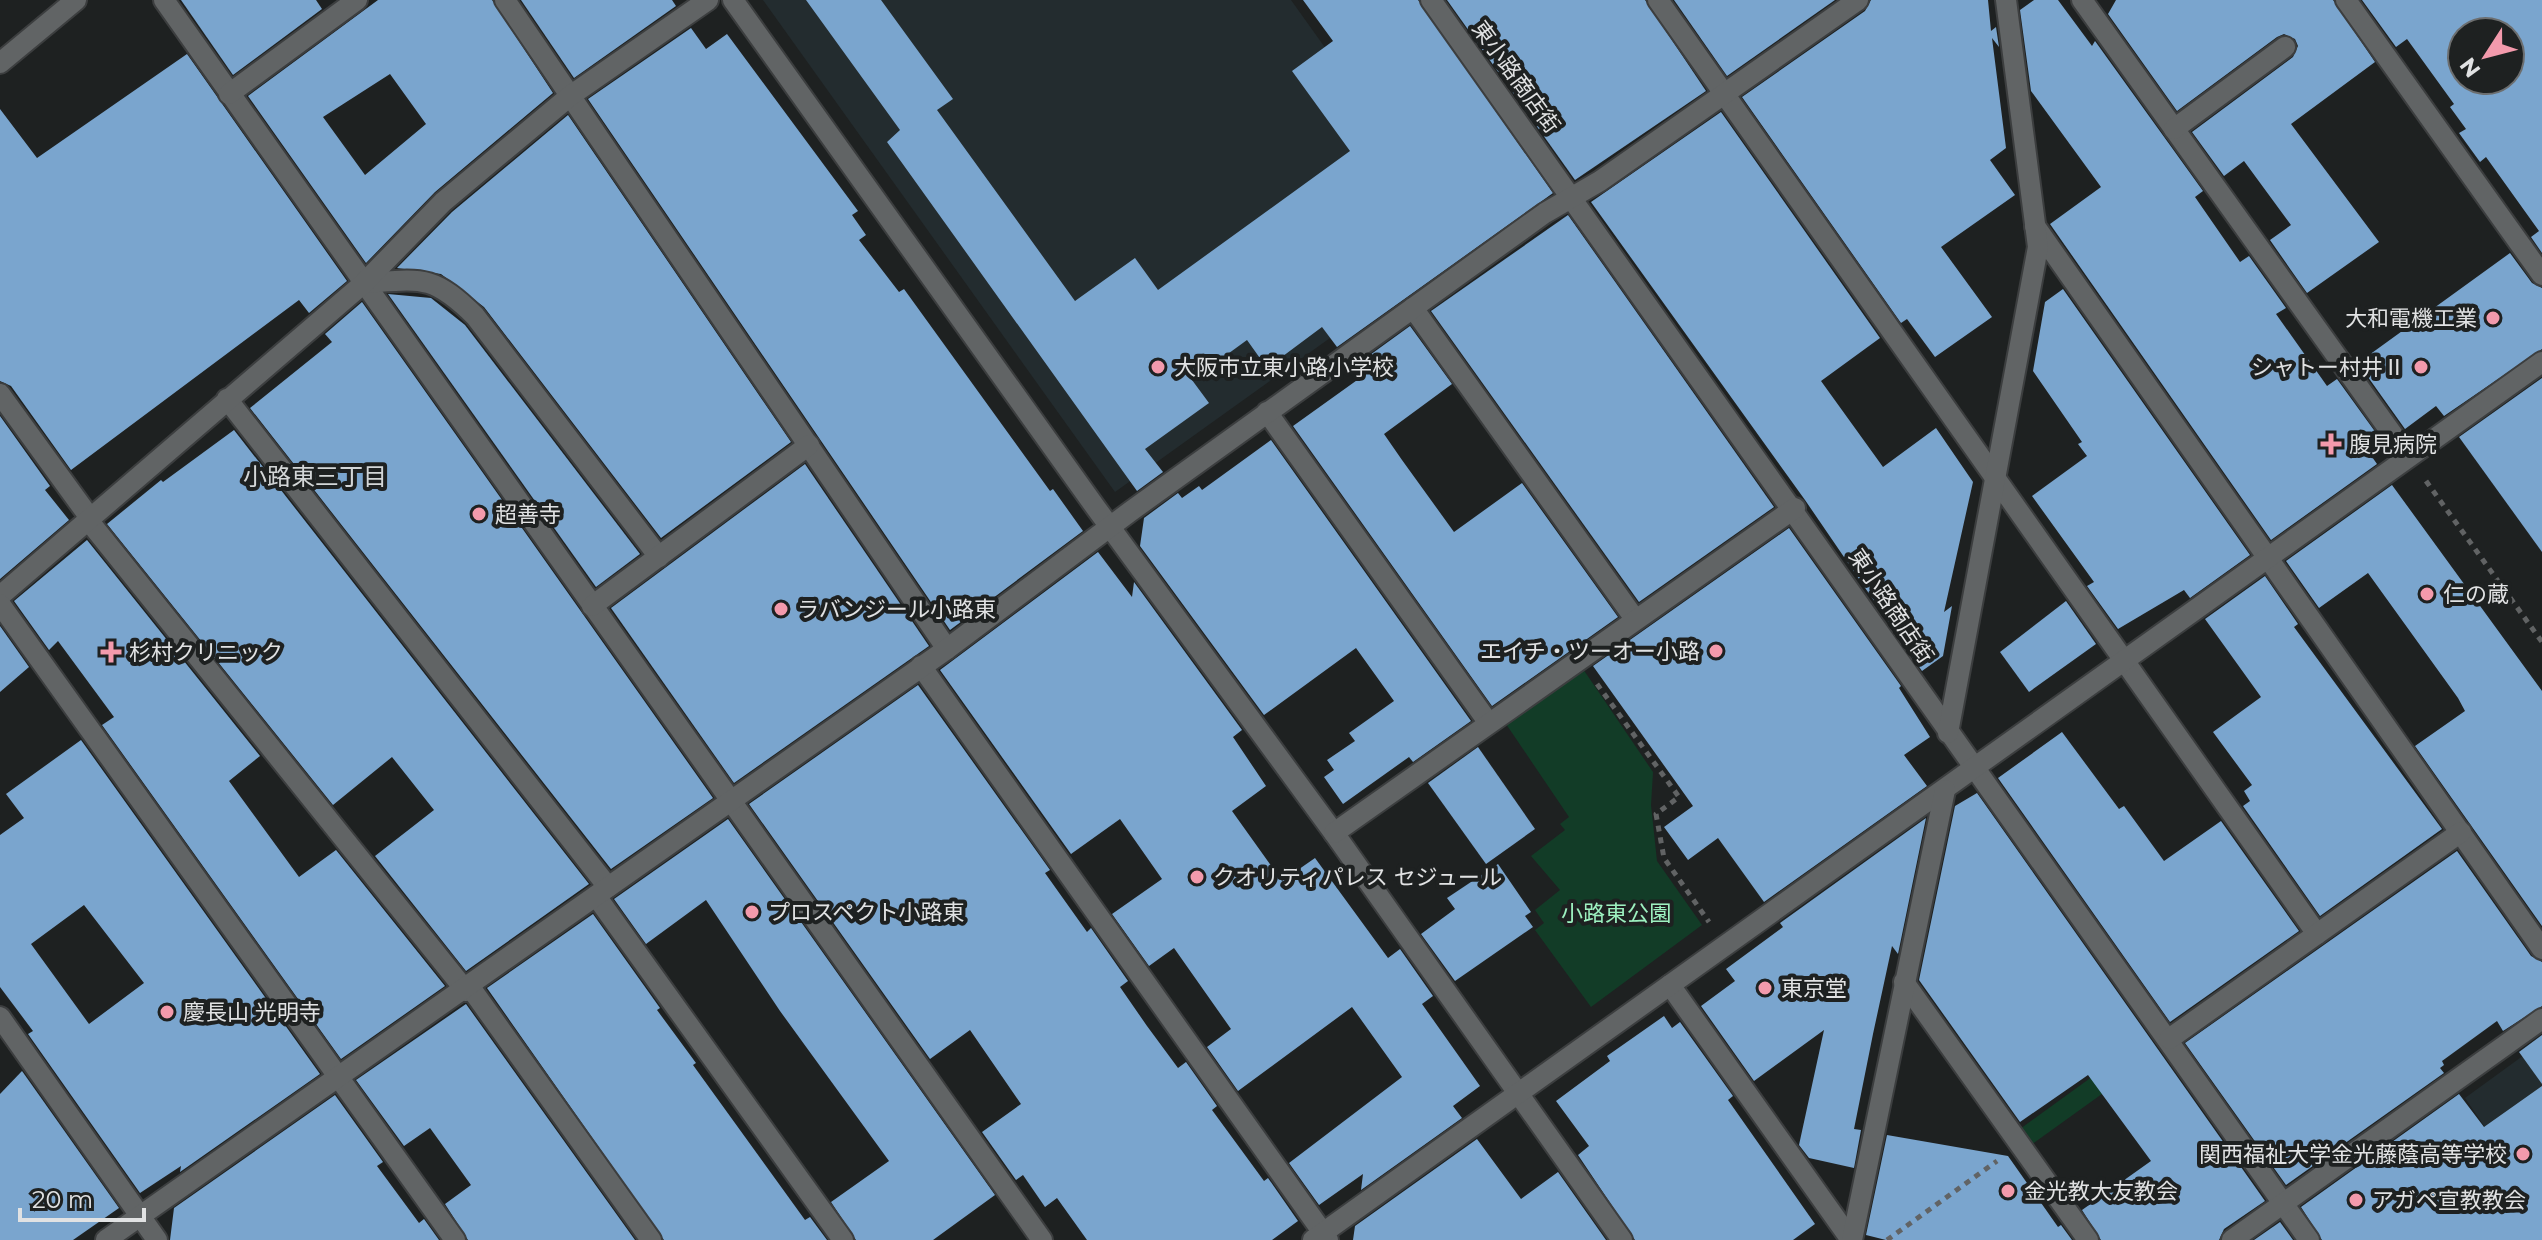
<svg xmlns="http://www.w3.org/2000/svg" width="2542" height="1240" font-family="Montserrat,'Noto Sans JP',sans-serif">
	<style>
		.built { fill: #232c2f }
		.green { fill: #123c27 }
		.building { fill: #7aa5ce; fill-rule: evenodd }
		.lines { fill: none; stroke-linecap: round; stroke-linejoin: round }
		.minor-casing { stroke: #3c3e3f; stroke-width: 24 }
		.path { stroke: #616364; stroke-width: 5; stroke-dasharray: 6 6; stroke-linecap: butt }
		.minor { stroke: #616465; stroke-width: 20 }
		.poi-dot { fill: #f39aac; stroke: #1e2121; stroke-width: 3 }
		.labels { text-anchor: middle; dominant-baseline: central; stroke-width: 8; stroke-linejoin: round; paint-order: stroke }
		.street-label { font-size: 22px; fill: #e1e2e3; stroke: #1e2121 }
		.poi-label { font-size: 22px; fill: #e1e2e3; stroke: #1e2121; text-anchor: start }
		.park-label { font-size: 22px; fill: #9df1c0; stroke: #1e2121 }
		.neighbourhood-label { font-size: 24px; fill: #d3d6d7; stroke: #1e2121 }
	</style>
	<rect width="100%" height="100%" fill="#1e2121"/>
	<g class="built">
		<polygon points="763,0 1291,0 1464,242 1115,492"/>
		<polygon points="2542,1042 2542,1210 2465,1098"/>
	</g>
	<g class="green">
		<polygon points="1583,669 1653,772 1651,805 1657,861 1702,925 1591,1007 1535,930 1544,923 1535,910 1560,890 1531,856 1565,830 1560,824 1569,817 1506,724"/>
		<polygon points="2147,1037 2159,1053 2031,1145 2020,1129"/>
	</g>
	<g class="building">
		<polygon points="181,0 316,0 322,9 233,75"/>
		<path d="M378,0H492L553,93L435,192L366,263L248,96ZM390,74L426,124L365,175L323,117Z"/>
		<polygon points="521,0 672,0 676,6 574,78"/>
		<polygon points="806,0 881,0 953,99 937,110 1075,301 1135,258 1158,290 1350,151 1292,71 1333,41 1303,0 1418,0 1553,193 1337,347 1322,327 1267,368 1247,340 1192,380 1209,403 1145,449 1163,472 1137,491 887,142 900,130"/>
		<polygon points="1447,0 1645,0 1706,91 1575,180"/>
		<polygon points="1674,0 1835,0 1727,76"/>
		<polygon points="1871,0 1988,0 1991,31 1996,27 1999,47 1992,38 2006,148 1990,160 2015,195 1941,247 1992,317 1935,357 1907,319 1901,323 1742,97 1865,11"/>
		<polygon points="2034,0 2058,0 2092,46 2095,41 2203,191 2195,197 2240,262 2249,256 2286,308 2276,314 2327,386 2337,379 2384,444 2370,454 2377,464 2271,540 2050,224 2101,187 2031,91 2020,10"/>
		<polygon points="2116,0 2333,0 2375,62 2291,124 2379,242 2307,293 2270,240 2291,225 2244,161 2224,176 2192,132 2293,57 2298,46 2295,39 2284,34 2277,37 2177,111 2108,14"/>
		<path d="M2362,0H2542V253L2531,237L2539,231L2486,157L2480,162L2459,133L2466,129L2450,107L2454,104L2407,39L2396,47ZM2462,32H2510V80H2462Z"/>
		<polygon points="691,28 706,49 727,34 858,211 852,215 866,235 859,240 899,292 904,289 1050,491 1053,489 1083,531 950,630 588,99"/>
		<polygon points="187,54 347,281 309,313 299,300 71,470 11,386 0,381 0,109 37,158"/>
		<polygon points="1721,112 1880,338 1821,381 1883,467 1936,428 1973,482 1944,612 1952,606 1943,656 1922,671 1805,500 1591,202"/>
		<polygon points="568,115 791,442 661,538 484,307 441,274 397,268 452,212"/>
		<polygon points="1568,215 1774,507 1639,602 1431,311"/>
		<polygon points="2510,253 2532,283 2542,288 2542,349 2444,416 2436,406 2405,429 2358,363"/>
		<polygon points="2063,289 2250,555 2190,598 2184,590 2118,629 2087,586 2094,582 2032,496 2087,456 2078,444 2082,442 2033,371 2045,302"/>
		<polygon points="388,294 431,298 465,325 640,554 596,587"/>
		<polygon points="362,302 713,798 611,869 250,408 332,342 325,334"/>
		<polygon points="1410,326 1452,384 1384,434 1402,460 1454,532 1522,483 1618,617 1492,706 1293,426 1360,378 1352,368"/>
		<polygon points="2542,378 2542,552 2459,437"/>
		<polygon points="0,416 50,486 45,490 69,520 0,579"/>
		<polygon points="234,430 589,884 466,971 375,856 434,810 392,757 333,805 107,524 161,480 163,482"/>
		<polygon points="1271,440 1471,721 1413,762 1409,757 1343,804 1324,777 1334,770 1327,760 1355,741 1349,733 1394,701 1356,648 1264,715 1140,546 1144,518 1178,493 1182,498 1199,486 1202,490"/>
		<polygon points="805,464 929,646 734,783 611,608"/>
		<polygon points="2392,485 2542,691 2542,926 2415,746 2465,711 2458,698 2368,573 2319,608 2286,561"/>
		<polygon points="1789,528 1901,686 1899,688 1930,737 1904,755 1927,786 1764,902 1718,838 1688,860 1664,827 1693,806 1593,666"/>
		<polygon points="87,540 260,756 229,781 299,877 336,850 445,986 341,1059 102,725 114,717 58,641 49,650 14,601"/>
		<polygon points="1098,552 1132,597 1134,582 1242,730 1233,737 1266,786 1232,811 1282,881 1315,858 1388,958 1400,949 1433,996 1422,1004 1480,1086 1453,1106 1462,1118 1361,1190 1363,1174 1319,1205 1289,1163 1402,1077 1352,1007 1238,1091 1207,1047 1231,1029 1174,948 1149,966 1112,914 1162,879 1120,819 1071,854 940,670"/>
		<polygon points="2265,576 2298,624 2294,627 2442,829 2320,916 2243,806 2250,801 2244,791 2252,785 2213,732 2261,697 2205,619"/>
		<polygon points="2066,601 2096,644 2029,692 2000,652"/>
		<polygon points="0,626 29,667 0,692"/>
		<polygon points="918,685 1050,870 1045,873 1087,932 1091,928 1128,981 1120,987 1147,1026 1178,1068 1186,1062 1217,1106 1212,1110 1264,1181 1268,1178 1298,1221 1272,1240 1087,1240 1057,1198 1045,1207 1023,1175 1016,1180 982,1132 1021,1104 970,1030 930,1059 749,804"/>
		<polygon points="2062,732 2119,809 2124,806 2164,861 2221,821 2299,931 2170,1022 1998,778"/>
		<path d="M81,740L320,1074L180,1172L181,1166L140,1193L28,1034L33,1031L0,987V835L24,818L6,794ZM84,905L144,983L89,1024L31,944Z"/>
		<polygon points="1478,747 1535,829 1486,864 1428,783"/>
		<polygon points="1977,793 2265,1201 2224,1229 2219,1240 2101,1240 2082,1210 2151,1161 2088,1075 2020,1122 1919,980 1955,806"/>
		<polygon points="1926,818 1898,954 1892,946 1873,1034 1854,1129 1861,1130 1854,1168 1809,1158 1799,1145 1824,1030 1754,1081 1701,1006 1735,981 1726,969 1783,927 1780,923"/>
		<polygon points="728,819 995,1195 933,1240 856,1240 831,1202 889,1161 780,1011 706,900 646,944 614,899"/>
		<polygon points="2457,851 2531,956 2542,962 2542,1006 2503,1031 2497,1021 2442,1061 2444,1065 2440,1068 2444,1073 2286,1185 2185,1043"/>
		<polygon points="1498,864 1531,912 1525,916 1533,927 1455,981 1421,934 1455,909 1447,898"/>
		<polygon points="593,914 660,1008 657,1010 696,1063 693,1065 805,1220 810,1217 827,1240 664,1240 487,988"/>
		<polygon points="466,1004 635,1240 468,1240 445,1204 471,1185 430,1128 404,1146 356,1080"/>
		<polygon points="1664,1016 1672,1028 1680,1022 1733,1096 1728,1100 1815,1224 1793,1240 1635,1240 1578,1155 1589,1146 1556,1101 1610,1061 1607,1056"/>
		<polygon points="2542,1035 2542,1084 2519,1052"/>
		<polygon points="22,1071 119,1208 73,1240 0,1240 0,1094"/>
		<polygon points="2542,1086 2542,1240 2322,1240 2301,1207 2459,1094 2484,1127"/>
		<polygon points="335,1095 383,1162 377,1166 419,1223 424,1219 439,1240 170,1240 174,1208"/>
		<polygon points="1887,1135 2008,1156 2058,1227 2061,1225 2072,1240 1886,1240 1866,1235"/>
		<polygon points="1477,1139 1521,1199 1558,1172 1606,1240 1353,1240 1355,1226"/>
		<polygon points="2280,1222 2293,1240 2254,1240"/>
	</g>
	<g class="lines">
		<defs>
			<g id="minor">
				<polyline points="164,0 1042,1240"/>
				<polyline points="505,0 947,649"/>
				<polyline points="733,0 1096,508 1334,833 1622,1240"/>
				<path d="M1431,0C1726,412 2015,828 2309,1240"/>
				<polyline points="1658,0 2317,934"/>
				<polyline points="2082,0 2408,456"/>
				<polyline points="2346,0 2542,275"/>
				<polyline points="0,63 76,0"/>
				<polyline points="229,94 357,0"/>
				<polyline points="2174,129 2285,47"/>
				<polyline points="2035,226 2542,949"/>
				<path d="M364,283C422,279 432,274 475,316L659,557"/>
				<polyline points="1413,308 1635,619"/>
				<polyline points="0,394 90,518"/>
				<polyline points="227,399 608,887"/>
				<polyline points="1267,412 1488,722"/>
				<polyline points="88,520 466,991"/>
				<polyline points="0,596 364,283 443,202 570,96 708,0"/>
				<polyline points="0,604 455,1240"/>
				<polyline points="592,606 809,445"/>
				<polyline points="921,666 1328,1240"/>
				<polyline points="1948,733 2038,247 2006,0"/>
				<polyline points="1334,833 1795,508"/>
				<polyline points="596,896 843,1240"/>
				<polyline points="1904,982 2088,1240"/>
				<polyline points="1670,985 1851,1240"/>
				<polyline points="470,987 651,1240"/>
				<polyline points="0,1017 157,1240"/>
				<polyline points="2169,1039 2461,832"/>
				<polyline points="106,1240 947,649 1131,511 1545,213 1600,181 1858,0"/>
				<polyline points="1313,1240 2542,362"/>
				<polyline points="1852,1240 1945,790"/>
				<polyline points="2232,1240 2542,1019"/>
			</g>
		</defs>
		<use href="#minor" class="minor-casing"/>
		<g class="path">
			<polyline points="2426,481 2542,642"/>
			<polyline points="1597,684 1679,797 1656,814 1664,858 1709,922"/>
			<polyline points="1887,1240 1997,1161"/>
		</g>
		<use href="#minor" class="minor"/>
	</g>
	<g class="poi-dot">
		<circle cx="2493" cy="318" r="8"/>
		<circle cx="1158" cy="367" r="8"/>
		<circle cx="2421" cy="367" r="8"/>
		<path d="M2327 432h8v8h8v8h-8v8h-8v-8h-8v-8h8z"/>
		<circle cx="479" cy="514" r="8"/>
		<circle cx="2427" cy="594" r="8"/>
		<circle cx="781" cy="609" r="8"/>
		<circle cx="1716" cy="651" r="8"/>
		<path d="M107 640h8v8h8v8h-8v8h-8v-8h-8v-8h8z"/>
		<circle cx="1197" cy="877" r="8"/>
		<circle cx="752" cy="912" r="8"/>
		<circle cx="1765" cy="988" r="8"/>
		<circle cx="167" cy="1012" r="8"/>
		<circle cx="2523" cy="1154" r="8"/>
		<circle cx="2008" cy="1191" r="8"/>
		<circle cx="2356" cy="1200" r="8"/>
	</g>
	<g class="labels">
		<g class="street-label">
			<text transform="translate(1516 77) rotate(54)">東小路商店街</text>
			<text transform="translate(1891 606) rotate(56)">東小路商店街</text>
		</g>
		<g class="poi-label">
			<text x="2477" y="318" text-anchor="end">大和電機工業</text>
			<text x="1174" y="367">大阪市立東小路小学校</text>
			<text x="2405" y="367" text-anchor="end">シャトー村井Ⅱ</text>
			<text x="2349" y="444">腹見病院</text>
			<text x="495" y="514">超善寺</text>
			<text x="2443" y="594">仁の蔵</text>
			<text x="797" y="609">ラバンジール小路東</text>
			<text x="1700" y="651" text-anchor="end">エイチ・ツーオー小路</text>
			<text x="129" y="652">杉村クリニック</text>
			<text x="1213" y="877">クオリティパレス セジュール</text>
			<text x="768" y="912">プロスペクト小路東</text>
			<text x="1781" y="988">東京堂</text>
			<text x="183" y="1012">慶長山 光明寺</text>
			<text x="2507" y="1154" text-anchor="end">関西福祉大学金光藤蔭高等学校</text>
			<text x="2024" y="1191">金光教大友教会</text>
			<text x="2372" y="1200">アガペ宣教教会</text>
		</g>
		<g class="park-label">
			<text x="1616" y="913">小路東公園</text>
		</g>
		<g class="neighbourhood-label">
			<text x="315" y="476">小路東三丁目</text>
		</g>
	</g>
	<g transform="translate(2486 56) rotate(234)"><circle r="38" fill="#1e2121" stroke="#6c6e6f" stroke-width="2"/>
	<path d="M0-6L14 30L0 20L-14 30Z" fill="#f39aac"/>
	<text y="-12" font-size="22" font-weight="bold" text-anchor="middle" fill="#e1e2e3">N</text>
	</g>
	<path d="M20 1208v12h124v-12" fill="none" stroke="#e1e2e3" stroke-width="4"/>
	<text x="32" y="1208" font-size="24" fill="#e1e2e3" stroke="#1e2121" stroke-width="6" paint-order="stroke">20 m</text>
</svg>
